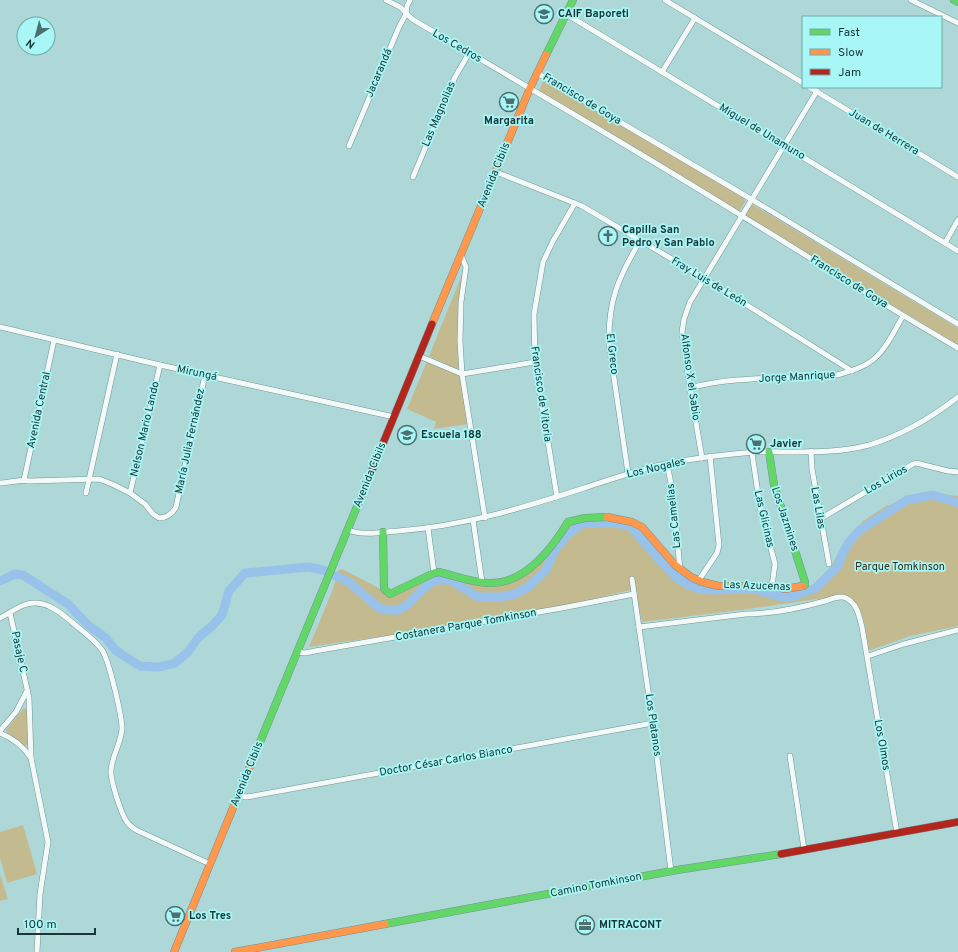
<svg xmlns="http://www.w3.org/2000/svg" width="958" height="952" font-family="Overpass,sans-serif">
	<style>
		.green { fill: #c4ba8f }
		.lines { fill: none; stroke-linecap: round; stroke-linejoin: round }
		.river { stroke: #98c2ea; stroke-width: 9 }
		.street-casing { stroke: #729494; stroke-width: 6 }
		.fast-casing { stroke: #729494; stroke-width: 8 }
		.slow-casing { stroke: #729494; stroke-width: 8 }
		.jam-casing { stroke: #729494; stroke-width: 8 }
		.street { stroke: #f3f9f9; stroke-width: 5 }
		.fast { stroke: #63d668; stroke-width: 7 }
		.slow { stroke: #ff974d; stroke-width: 7 }
		.jam { stroke: #b3261e; stroke-width: 7 }
		.labels { text-anchor: middle; dominant-baseline: central; stroke-width: 3.5; stroke-linejoin: round; paint-order: stroke }
		.poi-label { font-size: 11px; font-weight: bold; fill: #173738; stroke: #a9f6f6; text-anchor: start }
		.street-label { font-size: 11px; fill: #173738; stroke: #a9f6f6 }
		.park-label { font-size: 11px; fill: #392c18; stroke: #a9f6f6 }
	</style>
	<rect width="100%" height="100%" fill="#aed8d8"/>
	<g class="green">
		<polygon points="544,79 546,79 745,199 745,202 739,212 539,91"/>
		<polygon points="752,204 958,328 958,345 746,217 745,215"/>
		<path d="M464,270C459,302 457,333 459,366L456,369L429,356Z"/>
		<polygon points="427,361 461,376 468,424 434,429 436,422 407,409"/>
		<polygon points="926,492 958,496 958,626 910,636 871,650 868,649 864,621 860,610 855,603 838,596 748,609 642,622 635,589 552,609 473,623 309,647 333,589 338,571 342,569 377,587 388,595 433,576 442,576 487,586 502,585 520,577 572,524 594,518 633,524 650,542 668,564 691,584 703,587 761,587 787,594 811,587 825,577 842,547 863,521 886,506"/>
		<polygon points="24,708 27,710 29,744 25,746 7,733 6,730"/>
		<polygon points="23,825 37,874 7,883 0,858 0,832"/>
		<polygon points="0,874 8,899 0,901"/>
	</g>
	<g class="lines">
		<polyline class="river" points="0,581 15,574 23,575 68,604 89,626 106,638 115,650 140,666 159,667 175,663 188,652 198,638 212,626 222,615 229,591 245,573 309,567 323,570 349,582 379,608 388,610 398,610 407,605 424,588 435,580 450,580 478,597 500,597 515,594 528,587 545,571 556,548 568,534 583,523 613,523 630,526 665,566 676,577 688,585 700,589 713,590 754,589 782,597 791,597 816,588 838,566 842,555 849,542 860,530 907,500 933,495 958,503"/>
		<defs>
			<g id="street">
				<path d="M386,0L400,7L412,19C522,84 633,148 742,216C814,260 885,306 958,348"/>
				<polyline points="665,0 803,83"/>
				<polyline points="911,0 958,23"/>
				<polyline points="566,14 958,251"/>
				<polyline points="662,72 695,18"/>
				<polyline points="537,73 751,199 958,324"/>
				<polyline points="809,87 958,177"/>
				<polyline points="349,146 399,27 406,14 407,6 410,0"/>
				<polyline points="496,172 582,206 704,278 852,371"/>
				<polyline points="413,177 455,77 469,53"/>
				<polyline points="945,243 958,220"/>
				<polyline points="461,255 466,267 461,302 460,341 462,374 485,518"/>
				<polyline points="0,327 160,365 394,417"/>
				<polyline points="419,356 462,374 535,362"/>
				<path d="M690,388C738,375 788,380 837,375C848,372 860,369 870,362C885,352 894,331 903,316"/>
				<polyline points="811,451 812,469 829,564"/>
				<polyline points="752,453 760,507 775,564 772,586"/>
				<polyline points="702,458 690,388 682,332 684,319 690,302 817,91"/>
				<polyline points="667,464 673,493 680,570"/>
				<path d="M628,473L609,344C608,301 618,278 640,241"/>
				<polyline points="24,480 54,340"/>
				<path d="M0,483C8,483 22,479 29,481L99,479L112,484L130,493L145,504L153,514L159,518C167,518 172,514 176,507L205,375"/>
				<polyline points="86,493 117,354"/>
				<polyline points="130,493 160,365"/>
				<polyline points="557,497 535,362 534,314 543,262 553,241 575,203"/>
				<polyline points="820,519 913,464 916,463 948,471 958,472"/>
				<polyline points="473,520 482,582"/>
				<polyline points="428,528 434,573"/>
				<path d="M348,530C363,536 382,532 398,531C463,526 523,508 584,488C612,479 640,469 669,463C698,458 726,454 755,452C792,451 832,455 869,445C902,435 931,418 958,397"/>
				<polyline points="632,579 653,725 671,871"/>
				<polyline points="699,580 717,553 719,545 710,456"/>
				<polyline points="10,613 29,698 31,758"/>
				<path d="M0,618C8,614 16,608 24,605C43,598 59,611 73,623C82,631 94,639 102,650C109,660 122,716 122,729C121,743 112,756 111,770C110,779 121,814 127,822C129,825 133,828 136,830L210,864"/>
				<path d="M639,627L746,614C773,614 800,608 825,601C832,599 840,595 846,598C858,604 859,617 862,627L897,833"/>
				<polyline points="297,652 305,653 315,651 562,608 634,594"/>
				<polyline points="868,656 904,644 958,630"/>
				<polyline points="0,731 16,712 27,691"/>
				<path d="M0,733C13,738 23,746 31,758L48,842L40,894L37,952"/>
				<polyline points="790,756 804,849"/>
				<polyline points="238,795 246,797 253,796 653,723"/>
			</g>
			<g id="fast">
				<polyline points="954,0 958,2"/>
				<polyline points="546,55 573,0"/>
				<polyline points="769,452 774,485 805,582 805,585 803,586"/>
				<path d="M383,532L384,589L390,594L434,573L439,572C455,576 471,582 488,583C524,585 551,550 568,522L585,518L607,517"/>
				<polyline points="251,764 361,497"/>
				<polyline points="385,924 677,870 781,854"/>
			</g>
			<g id="slow">
				<polyline points="432,324 530,88 546,55"/>
				<polyline points="607,517 632,522 642,527 675,565 691,577 702,582 719,586 772,586 785,589 803,586"/>
				<polyline points="174,952 251,764"/>
				<polyline points="235,952 385,924"/>
			</g>
			<g id="jam">
				<polyline points="361,497 432,324"/>
				<polyline points="781,854 958,822"/>
			</g>
		</defs>
		<use href="#street" class="street-casing"/>
		<use href="#fast" class="fast-casing"/>
		<use href="#slow" class="slow-casing"/>
		<use href="#jam" class="jam-casing"/>
		<use href="#street" class="street"/>
		<use href="#fast" class="fast"/>
		<use href="#slow" class="slow"/>
		<use href="#jam" class="jam"/>
	</g>
	<defs>
		<symbol id="school-ring" viewBox="-11 -11 22 22"><circle r="9.5" fill="#a9f6f6" stroke="#4c6f70" stroke-width="1.5"/><path d="M0-5L7-2L0 1L-7-2ZM-4 1L0 2.5L4 1V4Q0 6-4 4Z" fill="#4c6f70"/></symbol>
		<symbol id="supermarket-ring" viewBox="-11 -11 22 22"><circle r="9.5" fill="#a9f6f6" stroke="#4c6f70" stroke-width="1.5"/><path d="M-6-5.5h2.5l.6 2H6L4.5 2H-2.5L-4.4-4H-6ZM-1.5 3.2a1.3 1.3 0 1 0 .1 0ZM3 3.2a1.3 1.3 0 1 0 .1 0Z" fill="#4c6f70"/></symbol>
		<symbol id="church-ring" viewBox="-11 -11 22 22"><circle r="9.5" fill="#a9f6f6" stroke="#4c6f70" stroke-width="1.5"/><path d="M-1.2-6h2.4v3.5h3.3v2.4h-3.3V6h-2.4V-.1h-3.3v-2.4h3.3Z" fill="#4c6f70"/></symbol>
		<symbol id="office-ring" viewBox="-11 -11 22 22"><circle r="9.5" fill="#a9f6f6" stroke="#4c6f70" stroke-width="1.5"/><path d="M-6-3h4V-5.5h4V-3h4V5H-6ZM-1-4.5V-3h2v-1.5ZM-6 0V1H6V0Z" fill="#4c6f70"/></symbol>
	</defs>
	<g fill-rule="evenodd">
		<use href="#school-ring" x="533" y="3" width="22" height="22"/>
		<use href="#supermarket-ring" x="498" y="91" width="22" height="22"/>
		<use href="#church-ring" x="597" y="225" width="22" height="22"/>
		<use href="#school-ring" x="396" y="424" width="22" height="22"/>
		<use href="#supermarket-ring" x="745" y="433" width="22" height="22"/>
		<use href="#supermarket-ring" x="164" y="905" width="22" height="22"/>
		<use href="#office-ring" x="574" y="914" width="22" height="22"/>
	</g>
	<g class="labels">
		<g class="poi-label">
			<text x="558" y="14">CAIF Baporeti</text>
			<text x="509" y="121" text-anchor="middle">Margarita</text>
			<text x="622" y="230">Capilla San<tspan x="622" dy="13">Pedro y San Pablo</tspan></text>
			<text x="421" y="435">Escuela 188</text>
			<text x="770" y="444">Javier</text>
			<text x="189" y="916">Los Tres</text>
			<text x="599" y="925">MITRACONT</text>
		</g>
		<g class="street-label">
			<text transform="translate(457 46) rotate(30)">Los Cedros</text>
			<text transform="translate(379 73) rotate(-67)">Jacarandá</text>
			<text transform="translate(582 99) rotate(31)">Francisco de Goya</text>
			<text transform="translate(439 114) rotate(-67)">Las Magnolias</text>
			<text transform="translate(762 132) rotate(31)">Miguel de Unamuno</text>
			<text transform="translate(884 132) rotate(31)">Juan de Herrera</text>
			<text transform="translate(494 175) rotate(-68)">Avenida Cibils</text>
			<text transform="translate(709 282) rotate(31)">Fray Luis de León</text>
			<text transform="translate(849 282) rotate(32)">Francisco de Goya</text>
			<text transform="translate(612 354) rotate(83)">El Greco</text>
			<text transform="translate(197 373) rotate(12)">Mirungá</text>
			<text transform="translate(690 377) rotate(82)">Alfonso X el Sabio</text>
			<text transform="translate(797 377) rotate(-3)">Jorge Manrique</text>
			<text transform="translate(541 394) rotate(82)">Francisco de Vitoria</text>
			<text transform="translate(39 410) rotate(-78)">Avenida Central</text>
			<text transform="translate(145 429) rotate(-77)">Nelson Mario Lando</text>
			<text transform="translate(190 441) rotate(-78)">María Julia Fernández</text>
			<text transform="translate(656 468) rotate(-13)">Los Nogales</text>
			<text transform="translate(370 475) rotate(-68)">Avenida Cibils</text>
			<text transform="translate(886 480) rotate(-30)">Los Lirios</text>
			<text transform="translate(818 508) rotate(80)">Las Lilas</text>
			<text transform="translate(674 516) rotate(-96)">Las Camelias</text>
			<text transform="translate(764 519) rotate(77)">Las Glicinas</text>
			<text transform="translate(785 519) rotate(72)">Los Jazmines</text>
			<text transform="translate(757 586) rotate(2)">Las Azucenas</text>
			<text transform="translate(466 625) rotate(-10)">Costanera Parque Tomkinson</text>
			<text transform="translate(19 652) rotate(78)">Pasaje C</text>
			<text transform="translate(653 725) rotate(82)">Los Platanos</text>
			<text transform="translate(882 745) rotate(80)">Los Olmos</text>
			<text transform="translate(446 761) rotate(-10)">Doctor César Carlos Bianco</text>
			<text transform="translate(247 774) rotate(-68)">Avenida Cibils</text>
			<text transform="translate(596 885) rotate(-11)">Camino Tomkinson</text>
		</g>
		<g class="park-label">
			<text x="900" y="567">Parque Tomkinson</text>
		</g>
	</g>
	<rect x="802" y="16" width="140" height="72" fill="#a9f6f6" stroke="#6faaaa"/>
	<rect x="810" y="29" width="20" height="6" fill="#63d668" stroke="#6faaaa"/>
	<text x="838" y="36" font-size="12" fill="#173738">Fast</text>
	<rect x="810" y="49" width="20" height="6" fill="#ff974d" stroke="#6faaaa"/>
	<text x="838" y="56" font-size="12" fill="#173738">Slow</text>
	<rect x="810" y="69" width="20" height="6" fill="#b3261e" stroke="#6faaaa"/>
	<text x="838" y="76" font-size="12" fill="#173738">Jam</text>
	<g transform="translate(36 36) rotate(216)"><circle r="19" fill="#a9f6f6" stroke="#6faaaa"/>
	<path d="M0-3L7 15L0 10L-7 15Z" fill="#4c6f70"/>
	<text y="-6" font-size="11" font-weight="bold" text-anchor="middle" fill="#173738">N</text>
	</g>
	<path d="M18 928v6h77v-6" fill="none" stroke="#173738" stroke-width="2"/>
	<text x="24" y="928" font-size="12" fill="#173738" stroke="#a9f6f6" stroke-width="3" paint-order="stroke">100 m</text>
</svg>
